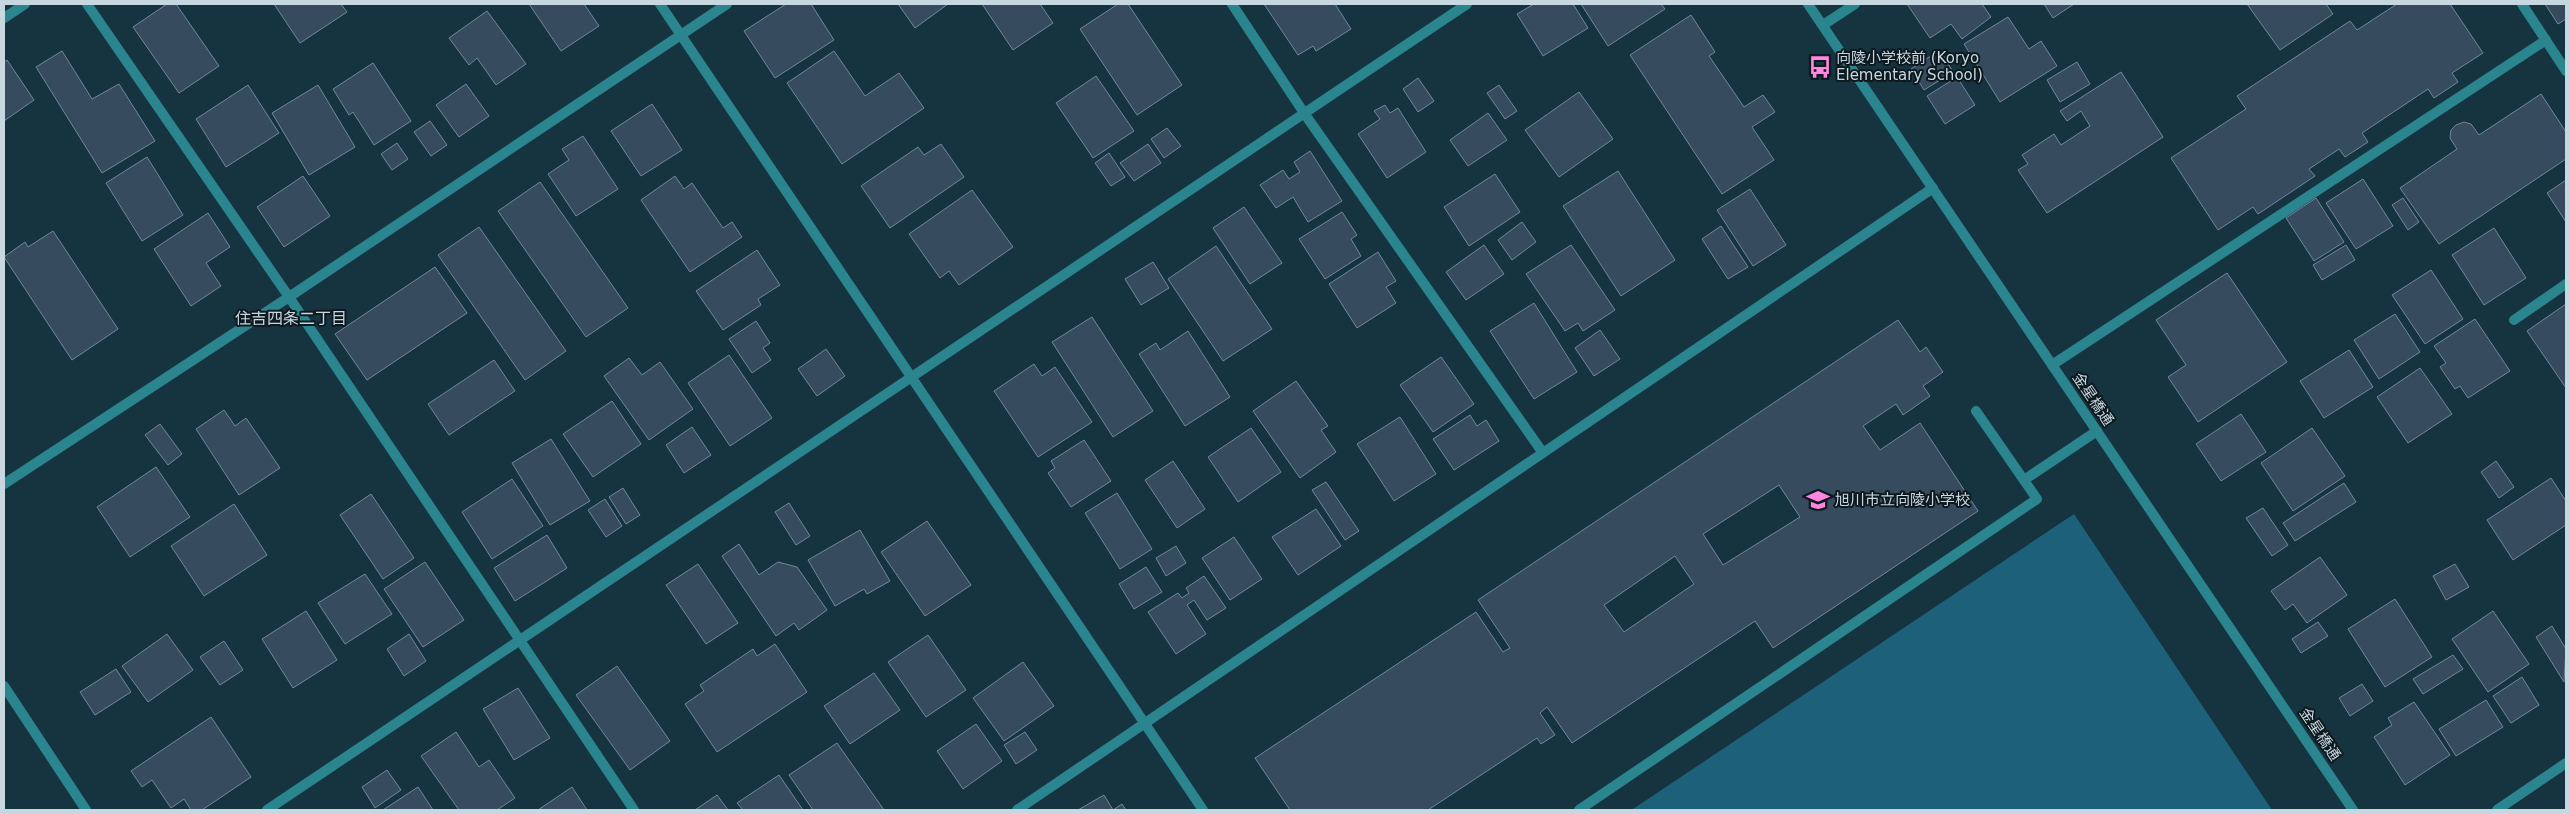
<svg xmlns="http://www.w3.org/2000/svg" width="2570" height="814" font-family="'DejaVu Sans','Noto Sans JP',sans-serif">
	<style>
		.green { fill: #1d6079 }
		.building { fill: #374b5f; stroke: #71879d; fill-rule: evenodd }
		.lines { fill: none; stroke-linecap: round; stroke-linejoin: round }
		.service { stroke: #2b858e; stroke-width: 10 }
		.minor { stroke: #2b858e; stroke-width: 10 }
		.tertiary { stroke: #2b858e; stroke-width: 10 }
		.labels { text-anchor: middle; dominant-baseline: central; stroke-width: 4; stroke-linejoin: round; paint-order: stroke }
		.poi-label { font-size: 15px; fill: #c6d7df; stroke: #0d191f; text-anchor: start }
		.street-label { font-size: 15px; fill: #c6d7df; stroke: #0d191f }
		.neighbourhood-label { font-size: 16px; fill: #c6d7df; stroke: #0d191f }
	</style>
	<rect width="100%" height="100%" fill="#163440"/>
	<polygon class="green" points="2074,514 2272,810 1633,809"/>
	<g class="building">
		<polygon points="167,4 176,4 219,66 179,93 133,27"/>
		<polygon points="274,4 341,4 347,12 300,43"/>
		<polygon points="529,4 584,4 599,26 561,51"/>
		<polygon points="786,4 811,4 834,40 775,78 744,31"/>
		<polygon points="898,4 948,4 915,28"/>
		<polygon points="982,4 1040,4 1053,23 1013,50"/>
		<polygon points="1118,4 1128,4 1182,85 1137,115 1080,29"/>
		<polygon points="1264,4 1335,4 1351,29 1316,51 1313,46 1298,55"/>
		<polygon points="1534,4 1573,4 1588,28 1543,56 1517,14"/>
		<polygon points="1581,4 1661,4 1665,9 1608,46"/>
		<polygon points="1907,4 1982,4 1991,17 1962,39 1951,24 1930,38"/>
		<polygon points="2044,4 2074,4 2053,18"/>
		<polygon points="2247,4 2326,4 2333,14 2280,50"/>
		<polygon points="2397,4 2450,4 2483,53 2452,73 2458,82 2434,98 2428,89 2362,133 2368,142 2345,157 2339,149 2309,169 2315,176 2258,214 2253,207 2218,230 2171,158 2246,109 2237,96 2350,21 2357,30"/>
		<polygon points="2545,4 2566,4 2566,19 2558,24"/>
		<polygon points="487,11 526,64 496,85 477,58 469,65 449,38"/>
		<polygon points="1691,15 1715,52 1709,56 1744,107 1763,95 1775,112 1752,127 1774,160 1722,194 1630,55"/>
		<polygon points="2008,17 2029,49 2041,41 2057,66 2000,102 1964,44"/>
		<polygon points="1940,50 1953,72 1924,90 1911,69"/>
		<polygon points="62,51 92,99 119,84 155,141 102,173 36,67"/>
		<polygon points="834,51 865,96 899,73 924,108 842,164 787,83"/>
		<polygon points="7,60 34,100 4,121 4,62"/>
		<polygon points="2077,62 2090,84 2060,102 2047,80"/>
		<polygon points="373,63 411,121 374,145 353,112 349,115 333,89"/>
		<polygon points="2121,72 2163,137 2047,213 2018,170 2028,164 2022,155 2054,134 2061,145 2090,126 2081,111 2067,121 2060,111"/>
		<polygon points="1096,76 1134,131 1093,158 1056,103"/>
		<polygon points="1957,77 1975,105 1945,124 1927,96"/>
		<polygon points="1418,78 1434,101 1418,112 1403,89"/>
		<polygon points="466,84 489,116 459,137 436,105"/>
		<polygon points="248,85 279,133 226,167 196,119"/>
		<polygon points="318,85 355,147 309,175 272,113"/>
		<polygon points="1499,85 1517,111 1505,119 1487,93"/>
		<polygon points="1579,92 1613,139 1559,177 1525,130"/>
		<polygon points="2541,94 2566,132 2566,159 2439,244 2400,188 2457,149 2450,138 2451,130 2456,125 2464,122 2471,124 2479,135"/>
		<polygon points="652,104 682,150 641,176 611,131"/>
		<polygon points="1385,105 1390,113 1398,108 1426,152 1387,178 1358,134 1380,119 1374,111"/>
		<polygon points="1488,113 1507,140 1468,166 1450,140"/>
		<polygon points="430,121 447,145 431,156 414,132"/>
		<polygon points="1167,128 1181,146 1164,158 1151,139"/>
		<polygon points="583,136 618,189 576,216 548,174 569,160 562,149"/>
		<polygon points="397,143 408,159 392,170 381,154"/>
		<polygon points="941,144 964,177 890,228 861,186 918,147 924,155"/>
		<polygon points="1148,144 1161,163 1134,181 1120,163"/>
		<polygon points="1310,151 1342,201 1308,222 1293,197 1276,208 1260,185 1283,170 1289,179 1300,172 1294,162"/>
		<polygon points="1109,153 1125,177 1111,186 1095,163"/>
		<polygon points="147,157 183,215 142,241 106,183"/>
		<polygon points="1618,171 1675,260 1621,296 1563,206"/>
		<polygon points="1495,174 1520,212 1469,246 1444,207"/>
		<polygon points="303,176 330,216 284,247 257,207"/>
		<polygon points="675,176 684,189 692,183 723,228 732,222 742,237 690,272 641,200"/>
		<polygon points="2363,179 2393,226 2356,249 2326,203"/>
		<polygon points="2566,180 2566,222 2547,193"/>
		<polygon points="540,182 628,308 586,337 498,211"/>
		<polygon points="1750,189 1786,245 1753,266 1717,210"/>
		<polygon points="972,190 1013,247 959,285 949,271 940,278 909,234"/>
		<polygon points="2316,198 2344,242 2314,261 2286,218"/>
		<polygon points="2403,198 2419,222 2408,230 2392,205"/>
		<polygon points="1244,207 1282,263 1250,284 1213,228"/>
		<polygon points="1342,212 1357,235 1351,239 1361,256 1325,279 1299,239"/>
		<polygon points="208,213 230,247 206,263 221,286 191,306 154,249"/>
		<polygon points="1522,222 1536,242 1512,260 1498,240"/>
		<polygon points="1721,226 1748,267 1728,279 1702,239"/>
		<polygon points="479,227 566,351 525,380 438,255"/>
		<polygon points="2494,228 2526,278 2484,305 2452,255"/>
		<polygon points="53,231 118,329 72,360 4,257 25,242 28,247"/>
		<polygon points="1484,245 1504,274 1466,300 1446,272"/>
		<polygon points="1571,245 1615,310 1583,331 1578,323 1565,331 1526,274"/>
		<polygon points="2346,245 2355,260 2322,280 2313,265"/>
		<polygon points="1216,246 1272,329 1223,361 1168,279"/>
		<polygon points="757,250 780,285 758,299 761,305 723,330 696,291"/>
		<polygon points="1378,252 1396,281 1386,287 1396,303 1357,328 1329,284"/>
		<polygon points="1153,262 1169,288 1141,305 1125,279"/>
		<polygon points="435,267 467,313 367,380 335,334"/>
		<polygon points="2431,270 2463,319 2425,344 2392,295"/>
		<polygon points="2227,273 2287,362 2198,422 2168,377 2186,365 2156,320"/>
		<polygon points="1534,303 1577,372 1534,399 1490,331"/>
		<polygon points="2566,304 2566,388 2527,331"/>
		<polygon points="2395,314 2420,352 2379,379 2354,340"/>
		<polygon points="1092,317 1153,411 1113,437 1052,342"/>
		<polygon points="2475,319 2510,371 2468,398 2460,386 2455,389 2440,367 2446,363 2434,346"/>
		<path d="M1898,320L1920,352L1926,347L1943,372L1923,386L1930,396L1903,415L1896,404L1863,426L1880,450L1920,423L1978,511L1773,648L1755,621L1572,743L1547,707L1540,713L1555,735L1541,744L1537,738L1428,810H1290L1255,758L1476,612L1503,652L1510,648L1478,600ZM1779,485L1800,517L1723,565L1703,534ZM1675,556L1694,584L1624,632L1604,605Z"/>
		<polygon points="756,321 770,343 763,348 771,360 752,373 729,339"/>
		<polygon points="1600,330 1620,359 1594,376 1575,348"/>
		<polygon points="1188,331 1230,397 1185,426 1139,354 1156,343 1160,350"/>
		<polygon points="826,349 845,376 817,396 798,369"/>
		<polygon points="2349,350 2373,387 2324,418 2300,381"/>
		<polygon points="729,355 772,418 730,446 688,383"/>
		<polygon points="1441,357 1474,404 1433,432 1400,385"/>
		<polygon points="629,358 642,375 660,362 693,409 649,440 604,376"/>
		<polygon points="494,360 515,391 449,435 428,404"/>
		<polygon points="1034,364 1042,376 1055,367 1092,422 1038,457 994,391"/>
		<polygon points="2420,368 2452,414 2408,443 2377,397"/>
		<polygon points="1296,381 1328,426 1321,430 1336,452 1300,478 1253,411"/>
		<polygon points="612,401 641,444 593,477 563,434"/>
		<polygon points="224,410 235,426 246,418 280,468 239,495 196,429"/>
		<polygon points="2241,414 2266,452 2221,481 2196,444"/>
		<polygon points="1470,415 1477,426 1486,420 1499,441 1454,470 1433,439"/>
		<polygon points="1400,417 1436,474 1394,501 1357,444"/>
		<polygon points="160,424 182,454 168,465 145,435"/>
		<polygon points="692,427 711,455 684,473 666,445"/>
		<polygon points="1251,428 1281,472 1238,502 1208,457"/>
		<polygon points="2312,428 2345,476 2293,511 2261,463"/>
		<polygon points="551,439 590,501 550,525 512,463"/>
		<polygon points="1084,440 1111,481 1071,507 1048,473 1055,468 1051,461"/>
		<polygon points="1173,461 1205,509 1177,528 1145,480"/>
		<polygon points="2496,461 2514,487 2499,498 2481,472"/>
		<polygon points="156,467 190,517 130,557 97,507"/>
		<polygon points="2551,478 2566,501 2566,525 2513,560 2487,520"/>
		<polygon points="512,479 543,526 492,559 462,512"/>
		<polygon points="1326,482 1359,531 1345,540 1312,490"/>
		<polygon points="2344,483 2356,502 2295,541 2283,523"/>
		<polygon points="623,488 640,515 626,524 609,497"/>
		<polygon points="1117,493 1152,549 1120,569 1085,513"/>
		<polygon points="371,494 414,558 383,579 340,515"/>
		<polygon points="605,499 622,526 606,537 588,510"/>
		<polygon points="789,503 810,536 796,545 775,512"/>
		<polygon points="234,504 267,555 204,596 171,546"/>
		<polygon points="2263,508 2288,545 2272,556 2246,518"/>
		<polygon points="1316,509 1341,546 1298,575 1272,537"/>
		<polygon points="927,521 971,585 925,616 881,552"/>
		<polygon points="860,530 890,581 867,594 864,589 835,606 808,560"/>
		<polygon points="547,535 567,568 515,601 494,568"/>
		<polygon points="1234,537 1262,579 1230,600 1202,558"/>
		<polygon points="739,544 759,575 778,562 797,567 827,610 799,630 794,623 776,636 722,556"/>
		<polygon points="1176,546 1186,563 1166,576 1156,558"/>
		<polygon points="2320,557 2347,595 2307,623 2293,604 2285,610 2271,591"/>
		<polygon points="425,562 464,620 423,647 384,589"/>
		<polygon points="698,564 738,623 706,644 666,585"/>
		<polygon points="2455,564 2469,587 2446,600 2433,576"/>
		<polygon points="1146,567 1162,592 1134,609 1119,584"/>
		<polygon points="365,574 392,614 345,644 318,603"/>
		<polygon points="1204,576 1226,608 1207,620 1194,600 1187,605 1206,634 1176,654 1148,612 1178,593 1182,598 1189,593 1186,588"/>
		<polygon points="2395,599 2432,657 2385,687 2348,629"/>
		<polygon points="306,611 337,660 293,688 262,639"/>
		<polygon points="2493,611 2529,664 2488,692 2452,639"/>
		<polygon points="2318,622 2328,636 2301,653 2292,639"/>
		<polygon points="2552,626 2566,649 2564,682 2536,637"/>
		<polygon points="167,634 193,670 148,702 122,666"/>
		<polygon points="409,634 426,661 404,676 387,649"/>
		<polygon points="928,635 966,690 926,717 888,662"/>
		<polygon points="224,641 243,670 220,685 200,657"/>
		<polygon points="775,644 807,692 717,752 685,704 704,691 700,685 753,649 757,656"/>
		<polygon points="2453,655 2463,669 2423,694 2413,679"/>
		<polygon points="1023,662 1054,706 1004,741 973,698"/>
		<polygon points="617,666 670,741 630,770 576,695"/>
		<polygon points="116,669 131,692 95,715 80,692"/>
		<polygon points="874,673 900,710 850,744 824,706"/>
		<polygon points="2522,677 2539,705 2511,723 2493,696"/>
		<polygon points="2362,684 2373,701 2350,716 2339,698"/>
		<polygon points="518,688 550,738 514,760 483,709"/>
		<polygon points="2486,700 2503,727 2456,756 2439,729"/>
		<polygon points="2414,702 2450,755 2405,785 2374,737 2392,725 2388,718"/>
		<polygon points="211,717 251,777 202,810 191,810 184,799 171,808 152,780 142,787 131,771"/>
		<polygon points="976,724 1002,761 963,789 937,751"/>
		<polygon points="456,732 479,767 489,760 515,798 497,810 459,810 421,756"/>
		<polygon points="1025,732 1037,750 1016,764 1004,745"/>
		<polygon points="837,743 884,810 813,810 789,775"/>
		<polygon points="387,770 401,790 375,808 362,787"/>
		<polygon points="779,775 803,810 743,810 737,803"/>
		<polygon points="418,787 433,810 383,810"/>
		<polygon points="572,787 587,810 538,810"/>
		<polygon points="717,795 728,810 695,810"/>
		<polygon points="1104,795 1113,810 1122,804 1126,810 1078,810"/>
	</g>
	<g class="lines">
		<g class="service">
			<polyline points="2514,320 2566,284"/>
			<polyline points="2052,365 2546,40"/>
			<polyline points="2024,480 2097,431"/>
			<polyline points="1579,810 2037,499 1976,411"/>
		</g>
		<g class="minor">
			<polyline points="87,4 289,297 634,810"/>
			<polyline points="660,4 1203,810"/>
			<polyline points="1232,4 1304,113 1543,453"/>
			<polyline points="2522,4 2566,71"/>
			<polyline points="4,18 25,4"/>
			<polyline points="1823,25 1855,4"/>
			<polyline points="4,484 289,297 727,4"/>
			<polyline points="4,686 86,810"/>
			<polyline points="267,810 1467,4"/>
			<polyline points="1017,810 1933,188"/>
			<polyline points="2497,810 2566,763"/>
		</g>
		<polyline class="tertiary" points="1808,4 2353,810"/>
	</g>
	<defs>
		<symbol id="bus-bare" viewBox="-9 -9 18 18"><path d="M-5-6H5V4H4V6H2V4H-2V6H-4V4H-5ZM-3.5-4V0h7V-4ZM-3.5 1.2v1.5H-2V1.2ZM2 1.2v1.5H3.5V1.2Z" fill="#fe85e0" stroke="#0d191f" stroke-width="2.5" paint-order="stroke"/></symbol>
		<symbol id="school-bare" viewBox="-9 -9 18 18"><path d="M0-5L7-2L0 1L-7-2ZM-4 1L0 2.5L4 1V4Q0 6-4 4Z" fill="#fe85e0" stroke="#0d191f" stroke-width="2.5" paint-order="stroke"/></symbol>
	</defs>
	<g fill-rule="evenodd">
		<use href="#bus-bare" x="1804" y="51" width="32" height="32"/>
		<use href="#school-bare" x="1802" y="484" width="32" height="32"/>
	</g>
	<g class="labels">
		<g class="poi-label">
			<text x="1836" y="58">向陵小学校前 (Koryo<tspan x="1836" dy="17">Elementary School)</tspan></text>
			<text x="1835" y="500">旭川市立向陵小学校</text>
		</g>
		<g class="street-label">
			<text transform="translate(2093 399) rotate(56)">金星橋通</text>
			<text transform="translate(2320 734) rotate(56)">金星橋通</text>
		</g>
		<g class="neighbourhood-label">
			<text x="291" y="318">住吉四条二丁目</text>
		</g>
	</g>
	<rect width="2570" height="814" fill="none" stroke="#c6d7df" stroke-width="10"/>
</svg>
